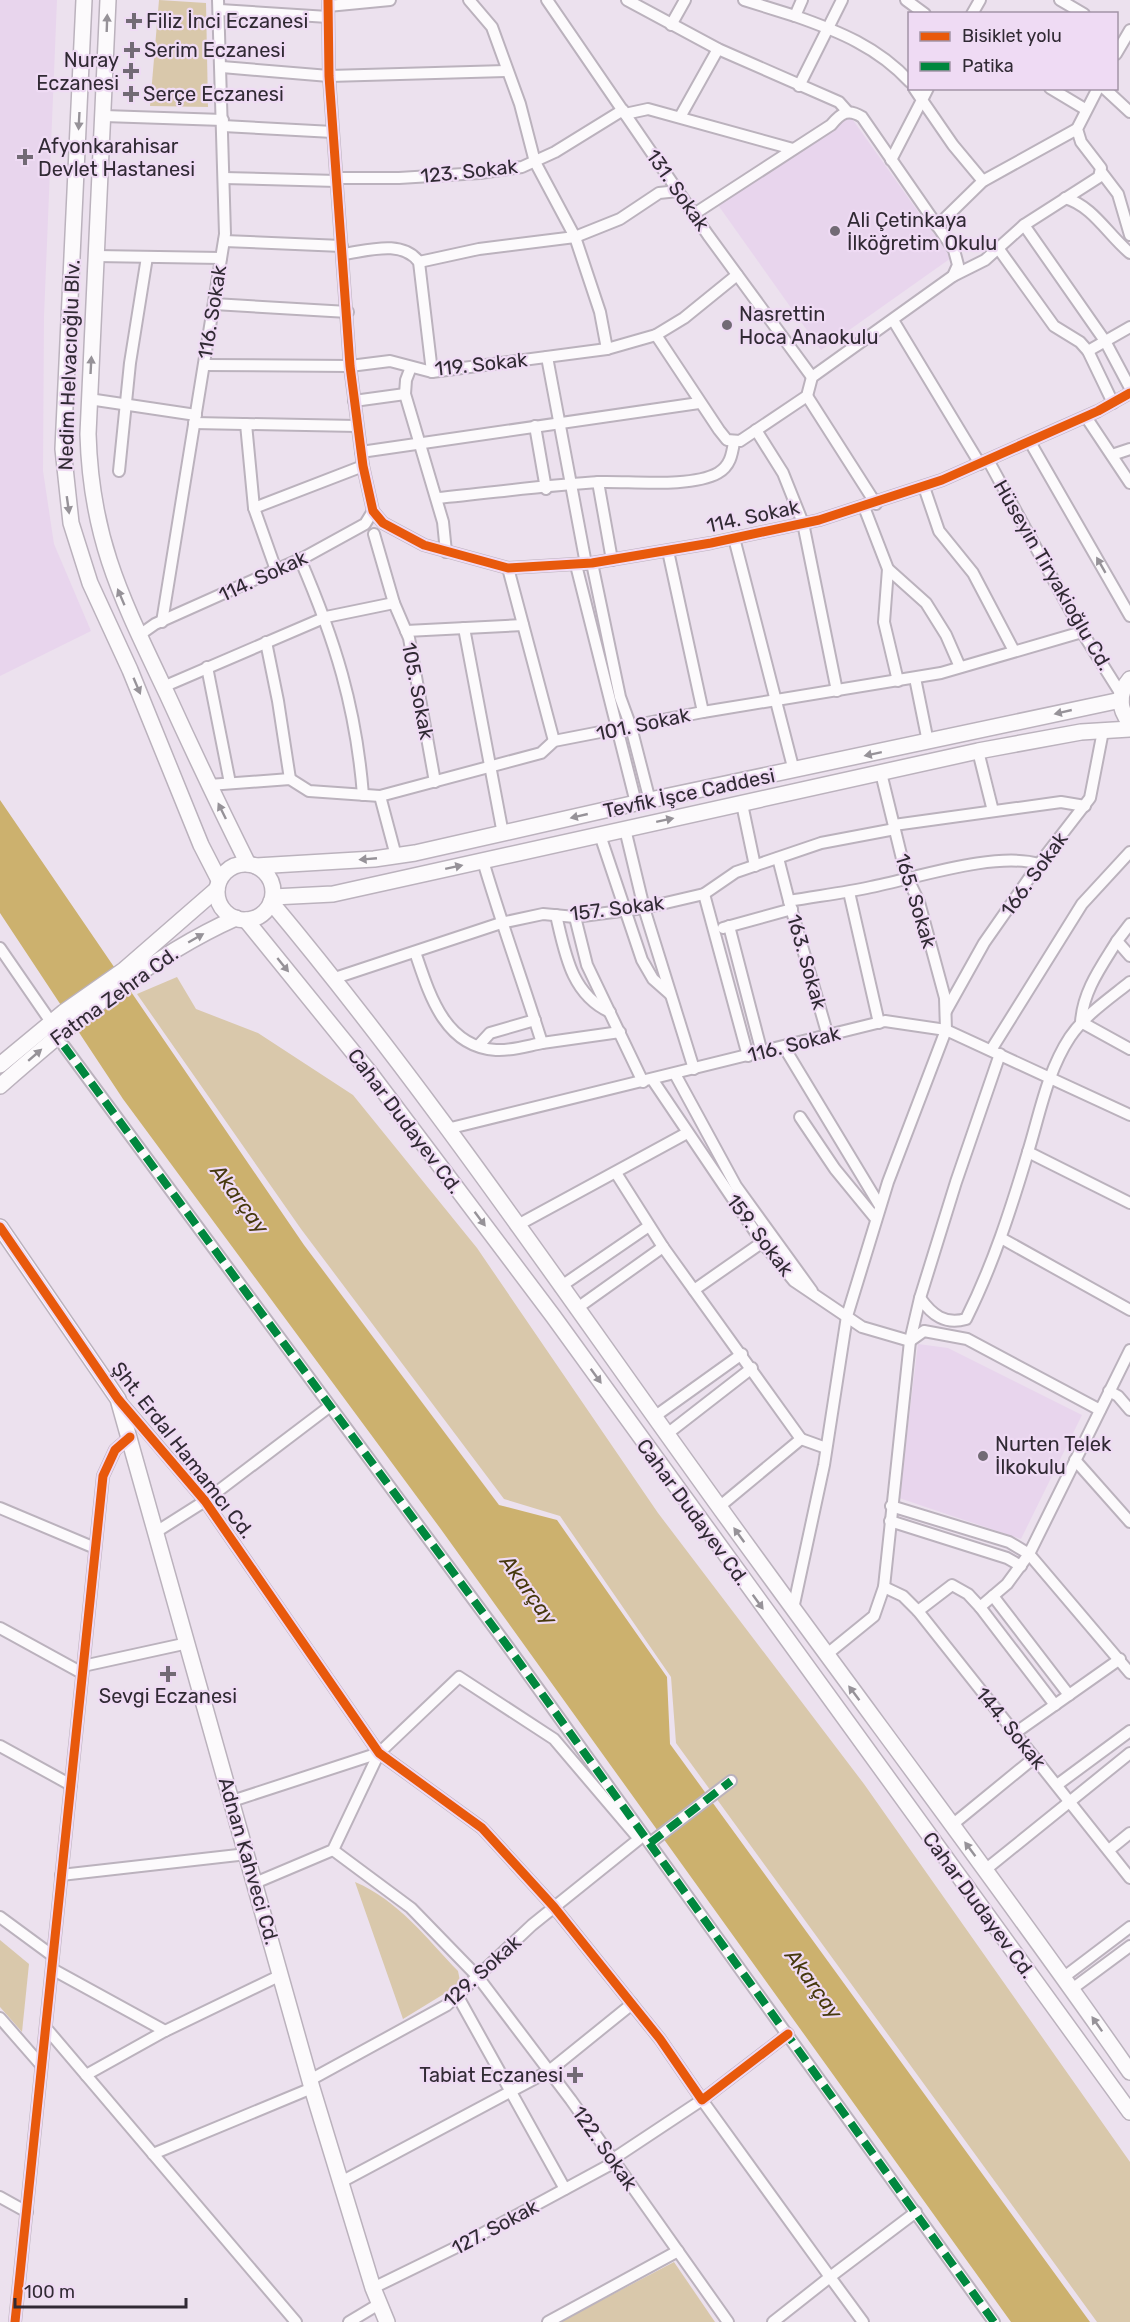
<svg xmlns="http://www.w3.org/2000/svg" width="1130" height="2322" font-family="Rubik,sans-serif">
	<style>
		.built { fill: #e8d5ed }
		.green { fill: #d9c8ab }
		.water { fill: #ccb16e }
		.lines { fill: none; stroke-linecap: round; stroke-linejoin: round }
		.street-casing { stroke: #bbb2bd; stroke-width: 14 }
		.secondary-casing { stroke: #bbb2bd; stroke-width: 18 }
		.street { stroke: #fcfafc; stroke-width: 10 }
		.secondary { stroke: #fcfafc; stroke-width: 15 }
		.quiet { stroke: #00873e; stroke-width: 8; stroke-dasharray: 15 8; stroke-linecap: butt }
		.cycleway-casing { stroke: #efdbf4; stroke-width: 13 }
		.cycleway { stroke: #e8590c; stroke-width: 9 }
		.oneway { fill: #969298 }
		.poi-dot { fill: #726a75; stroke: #efdbf4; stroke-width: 2 }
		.labels { text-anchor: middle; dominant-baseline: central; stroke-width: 4.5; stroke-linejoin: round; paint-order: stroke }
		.poi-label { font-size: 20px; fill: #312a34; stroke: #efdbf4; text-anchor: start }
		.street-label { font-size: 20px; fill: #312a34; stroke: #efdbf4 }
		.water-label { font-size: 21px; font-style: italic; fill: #46380d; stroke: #efdbf4 }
	</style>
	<rect width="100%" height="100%" fill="#ece1ee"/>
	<g class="built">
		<polygon points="0,0 57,0 44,316 43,471 54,544 91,631 0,676"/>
		<polygon points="848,113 951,258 821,350 718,205"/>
		<polygon points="918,1344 948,1348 1082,1415 1021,1539 899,1498"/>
	</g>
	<g class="green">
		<polygon points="159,0 206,3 208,107 150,106"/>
		<polygon points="177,977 196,1009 258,1033 353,1095 477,1248 658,1513 864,1784 1130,2162 1130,2322 1097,2322 676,1743 671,1677 560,1516 504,1499 301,1229 137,994"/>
		<path d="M355,1882C398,1900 427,1939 458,1971L460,1981L452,1989L403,2019Z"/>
		<polygon points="0,1940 29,1964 22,2032 0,2007"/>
		<polygon points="674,2262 715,2322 560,2322"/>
	</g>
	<polygon class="water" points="0,800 304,1245 499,1505 557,1520 667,1677 670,1744 1090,2322 1011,2322 440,1528 123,1099 0,913"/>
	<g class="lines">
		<defs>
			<g id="street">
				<polyline points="328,0 329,76 350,366 363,466 373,511 383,523 424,545 508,568 592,563 711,543 819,520 942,480 1098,411 1130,393"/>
				<polyline points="469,0 492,27 520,104 535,162 575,237 600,312 607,349"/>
				<polyline points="547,0 708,235 812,377"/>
				<polyline points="627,0 718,49 839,102 847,111"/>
				<polyline points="744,0 795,16"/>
				<path d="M802,0L795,16C838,31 878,47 910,82"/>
				<polyline points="906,0 925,14"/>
				<polyline points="1060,0 1084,14"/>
				<polyline points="328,6 390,0"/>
				<polyline points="220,10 328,17"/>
				<polyline points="972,14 980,0"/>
				<polyline points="671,25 685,0"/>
				<polyline points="1116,54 1130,30"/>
				<polyline points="222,67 329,76 506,71"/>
				<polyline points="799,86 842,0"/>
				<polyline points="928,88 922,100 953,145 983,181"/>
				<polyline points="1050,88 1085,109"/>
				<polyline points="1104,88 1130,112"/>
				<polyline points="625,114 648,109 793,149"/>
				<polyline points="104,116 223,120"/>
				<polyline points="680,117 718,49"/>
				<polyline points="223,126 333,132"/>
				<polyline points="891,160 922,100 914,88"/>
				<polyline points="1102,173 1118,194 1130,235"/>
				<polyline points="224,178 337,181"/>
				<polyline points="337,178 399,178 480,173 522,167 555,152 623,110"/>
				<path d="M1065,198C1093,206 1108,235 1130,253"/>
				<polyline points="1024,225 1105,341 1130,388"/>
				<polyline points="937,226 983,181 1077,129"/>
				<polyline points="224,241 342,246"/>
				<polyline points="998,248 1054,326 1080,342 1088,351 1113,403"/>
				<path d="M343,254C367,251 402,239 419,262L432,372"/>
				<polyline points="96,256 221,258"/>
				<polyline points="419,262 479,249 575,237 620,219 659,193 678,191"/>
				<polyline points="953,276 985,260 1024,225 1099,177 1101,168 1081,142 1077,129 1098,88"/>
				<polyline points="214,304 348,312"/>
				<polyline points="893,320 980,464"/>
				<path d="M656,335L719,430L727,440L740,441L807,396L812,377L953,276L958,265L954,250L862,117C848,108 841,113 831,125L694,214"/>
				<polyline points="1088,351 1130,327"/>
				<polyline points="547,357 586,564"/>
				<polyline points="204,365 350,366 390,361 432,372 607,349 656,335 684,318 737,275"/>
				<polyline points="411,367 406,380 405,394 443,522 446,552"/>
				<polyline points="807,396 876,504"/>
				<polyline points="89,399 196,415"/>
				<polyline points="354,401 405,394"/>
				<polyline points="1086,417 1130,483"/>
				<polyline points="194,423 357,426"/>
				<polyline points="246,424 254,508 276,570"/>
				<polyline points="535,426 546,489"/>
				<polyline points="756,430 783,473 803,523 837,691"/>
				<polyline points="1030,442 1130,616"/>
				<polyline points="361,452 699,403"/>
				<polyline points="1112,455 1130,449"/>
				<polyline points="988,460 1082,632 1121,694"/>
				<polyline points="119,471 130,363 147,257"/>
				<polyline points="598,482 612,560"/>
				<polyline points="924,487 939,531 973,573 1014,651"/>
				<path d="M437,498C491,493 546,485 600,482C631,481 691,488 718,473C730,466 732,455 734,442"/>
				<polyline points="864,507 888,569 926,603 946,635 960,667"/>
				<polyline points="254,508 363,466"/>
				<polyline points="374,534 394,603 409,638 435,782"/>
				<polyline points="734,538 794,771"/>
				<polyline points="668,551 703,712"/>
				<path d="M300,559C335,640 356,707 363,795"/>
				<polyline points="592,563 620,697 631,727 650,801"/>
				<polyline points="576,565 636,803"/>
				<polyline points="508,568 554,741"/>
				<polyline points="888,569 884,622 898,681"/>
				<polyline points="162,622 225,234 218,0"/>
				<polyline points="464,628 503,834"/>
				<polyline points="406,631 523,625"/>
				<polyline points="138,636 155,624 305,557 365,524 373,511"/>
				<polyline points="266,642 278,701 290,779"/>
				<polyline points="207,667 230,783"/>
				<polyline points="915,678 928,742"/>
				<polyline points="163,687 326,617 394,603"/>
				<polyline points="978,751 993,811"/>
				<polyline points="209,785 290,779 309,791 380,796 541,753 554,741 703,712 941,673 1082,632"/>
				<polyline points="380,796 396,856"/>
				<polyline points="742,804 755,866"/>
				<polyline points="894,825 1061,802 1085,806"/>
				<polyline points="625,829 644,908 694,1069"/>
				<polyline points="600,835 642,960 653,979 670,994"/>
				<polyline points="778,858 789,901"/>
				<path d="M483,861C501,922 523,982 542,1043L620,1032"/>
				<polyline points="849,892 879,1023"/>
				<polyline points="704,894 748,1056"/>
				<path d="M556,915C565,953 571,994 610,1012"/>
				<polyline points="575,917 587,965 643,1082"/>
				<polyline points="1130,924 1117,941 1130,956"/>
				<polyline points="729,926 762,1053"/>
				<polyline points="723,928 792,909"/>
				<path d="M1117,941C1101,967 1083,991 1081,1022L1130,1049"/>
				<polyline points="0,948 51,1022"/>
				<path d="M415,952C429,993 444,1047 496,1050C511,1051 527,1046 542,1043"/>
				<polyline points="335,978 501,923 543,914 575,917 644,908 704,894 736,872 821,843 895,829"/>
				<polyline points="946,1011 984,943 1039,864 1090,798 1103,731"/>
				<path d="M828,1036L789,901C817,896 844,893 871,887C916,878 996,851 1039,864"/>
				<polyline points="479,1045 490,1033 535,1020"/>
				<polyline points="64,1046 509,1648 994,2322"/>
				<polyline points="784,1047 880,1206"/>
				<polyline points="991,1050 1082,904 1130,852"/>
				<polyline points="675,1074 736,1186 812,1291"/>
				<polyline points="652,1079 762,1242 794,1281 862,1327 910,1341 924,1331 967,1339 1100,1410"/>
				<polyline points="800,1117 835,1169 876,1219"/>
				<polyline points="447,1129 885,1021 946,1030 1130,1115"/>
				<polyline points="1028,1152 1130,1203"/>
				<polyline points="616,1173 663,1247 801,1439 719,1507"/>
				<polyline points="516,1226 687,1133"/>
				<polyline points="1001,1238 1130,1310"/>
				<polyline points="560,1287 649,1226"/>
				<polyline points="694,1290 767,1239"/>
				<path d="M920,1298C932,1315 945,1325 966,1319C993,1265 1011,1209 1028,1152C1040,1113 1047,1072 1070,1037C1085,1015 1109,999 1130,982"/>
				<polyline points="576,1309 663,1247"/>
				<polyline points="1109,1391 1118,1396 1130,1410"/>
				<polyline points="121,1402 205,1501 379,1753 482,1828 554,1907 660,2039 702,2100 788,2034"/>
				<polyline points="654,1417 742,1354"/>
				<polyline points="667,1434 752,1368"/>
				<polyline points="801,1439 826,1448"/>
				<polyline points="1075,1460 1130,1522"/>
				<polyline points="891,1506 1009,1542 1029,1554 1130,1673"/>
				<polyline points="0,1508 95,1548"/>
				<polyline points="890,1521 1007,1558 1021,1566"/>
				<polyline points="156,1532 205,1501 329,1407"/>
				<polyline points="884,1587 903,1596 918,1611 1130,1878"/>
				<polyline points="993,1596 1069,1695"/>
				<polyline points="980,1607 1055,1705"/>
				<polyline points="793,1609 824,1465 847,1316 888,1182 946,1030 945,998 919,902 906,875 881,773"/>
				<polyline points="918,1611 952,1585 968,1594 980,1607 1007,1584 1029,1554 1130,1350"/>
				<polyline points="0,1628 82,1673"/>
				<polyline points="826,1655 874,1616 884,1587 910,1341 920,1298 956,1182 1000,1054"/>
				<polyline points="83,1666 188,1643"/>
				<polyline points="1015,1733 1120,1659"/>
				<polyline points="0,1746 71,1785"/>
				<polyline points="1057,1785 1130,1731"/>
				<polyline points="232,1801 379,1753"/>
				<polyline points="952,1825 1034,1758"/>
				<polyline points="650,1843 731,1781"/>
				<polyline points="333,1850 411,1908 478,1977 571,2100 728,2322"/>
				<polyline points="1109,1850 1130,1833"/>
				<polyline points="985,1870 1130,1753"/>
				<polyline points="61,1875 247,1854"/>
				<polyline points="255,1883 333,1850 379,1753 459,1677 554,1739 639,1839 532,1925 447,2005 310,2080"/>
				<polyline points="0,1917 53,1956"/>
				<polyline points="52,1969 165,2031"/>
				<polyline points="1064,1977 1130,1927"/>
				<polyline points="1072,1989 1130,1946"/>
				<polyline points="457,1995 565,2189"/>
				<polyline points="0,2018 41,2065"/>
				<polyline points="46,2028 296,2322"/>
				<polyline points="86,2075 165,2031 281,1975"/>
				<polyline points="153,2154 312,2088"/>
				<polyline points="613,2159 702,2100 830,2277 773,2322"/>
				<polyline points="341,2182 549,2071 632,2004"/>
				<polyline points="0,2197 27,2212"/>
				<polyline points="373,2288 467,2242 615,2162"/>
				<polyline points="15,2322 103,1476 115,1450 130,1437"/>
				<polyline points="349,2322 379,2304"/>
				<polyline points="548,2322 678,2251"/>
				<polyline points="863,2322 830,2277 916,2212"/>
			</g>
			<g id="secondary">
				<polyline points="84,0 63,449 71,523 90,583 130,670 201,845 219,880"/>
				<path d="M108,0L88,434C91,541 123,601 167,694C193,751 220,808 248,864"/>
				<path d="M1130,679C1118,693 1118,708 1130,723"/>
				<circle cx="245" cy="892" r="28"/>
				<polyline points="256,866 374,859 415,853 636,803 1121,700"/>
				<polyline points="273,897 333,894 978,751 1081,732 1130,729"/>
				<path d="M271,902C424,1085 558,1283 697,1476C840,1676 990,1871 1130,2072"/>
				<polyline points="246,920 370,1073 553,1316 1130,2112"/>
				<polyline points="0,1065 64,1012 124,970 217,889"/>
				<path d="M0,1086C72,1023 148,957 236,918"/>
				<polyline points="0,1227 118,1399 312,2088 373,2288 387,2322"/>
			</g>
		</defs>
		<use href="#street" class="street-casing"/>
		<use href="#secondary" class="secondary-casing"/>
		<use href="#street" class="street"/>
		<use href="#secondary" class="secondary"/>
		<g class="quiet">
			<polyline points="64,1046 509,1648 994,2322"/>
			<polyline points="650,1843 731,1781"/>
		</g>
		<defs>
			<g id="cycleway">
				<polyline points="328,0 329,76 350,366 363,466 373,511 383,523 424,545 508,568 592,563 711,543 819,520 942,480 1098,411 1130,393"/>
				<polyline points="0,1227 118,1399 205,1501 379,1753 482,1828 554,1907 660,2039 702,2100 788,2034"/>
				<polyline points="15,2322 103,1476 115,1450 130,1437"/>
			</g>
		</defs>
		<use href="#cycleway" class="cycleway-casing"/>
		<use href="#cycleway" class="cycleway"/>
	</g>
	<defs><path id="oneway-solid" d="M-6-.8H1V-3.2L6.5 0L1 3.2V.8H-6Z" transform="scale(1.5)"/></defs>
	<g class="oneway">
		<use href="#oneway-solid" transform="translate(107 23) rotate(-88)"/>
		<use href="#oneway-solid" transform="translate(79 121) rotate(93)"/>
		<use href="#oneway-solid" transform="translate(91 365) rotate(-87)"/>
		<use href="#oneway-solid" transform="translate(68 505) rotate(82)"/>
		<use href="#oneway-solid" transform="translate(1101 565) rotate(-120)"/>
		<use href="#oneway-solid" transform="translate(121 597) rotate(-113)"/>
		<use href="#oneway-solid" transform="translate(137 686) rotate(67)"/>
		<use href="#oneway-solid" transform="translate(1063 712) rotate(167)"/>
		<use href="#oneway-solid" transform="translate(873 754) rotate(168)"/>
		<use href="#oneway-solid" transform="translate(222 811) rotate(-116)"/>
		<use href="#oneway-solid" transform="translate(579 816) rotate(167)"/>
		<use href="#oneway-solid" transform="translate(665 820) rotate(-12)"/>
		<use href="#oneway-solid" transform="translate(368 859) rotate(175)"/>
		<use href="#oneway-solid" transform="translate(454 867) rotate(-12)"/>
		<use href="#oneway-solid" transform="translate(196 938) rotate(-30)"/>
		<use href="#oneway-solid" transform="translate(283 965) rotate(51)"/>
		<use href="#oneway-solid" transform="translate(35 1055) rotate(-41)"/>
		<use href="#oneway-solid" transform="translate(480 1219) rotate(53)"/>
		<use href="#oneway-solid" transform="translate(596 1376) rotate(54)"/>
		<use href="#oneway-solid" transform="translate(739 1535) rotate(-126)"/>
		<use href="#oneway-solid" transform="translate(758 1602) rotate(54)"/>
		<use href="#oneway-solid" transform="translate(854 1693) rotate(-127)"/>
		<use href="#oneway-solid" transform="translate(970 1849) rotate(-127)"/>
		<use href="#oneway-solid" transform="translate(1097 2024) rotate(-125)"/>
	</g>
	<g class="poi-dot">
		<path d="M131 12h6v6h6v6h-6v6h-6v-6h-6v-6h6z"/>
		<path d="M129 41h6v6h6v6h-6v6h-6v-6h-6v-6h6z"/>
		<path d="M128 62h6v6h6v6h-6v6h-6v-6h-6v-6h6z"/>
		<path d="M128 85h6v6h6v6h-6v6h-6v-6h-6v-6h6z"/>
		<path d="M22 148h6v6h6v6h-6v6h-6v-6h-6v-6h6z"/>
		<circle cx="835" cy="231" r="6"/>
		<circle cx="727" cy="325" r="6"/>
		<circle cx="983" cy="1456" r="6"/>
		<path d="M165 1665h6v6h6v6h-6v6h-6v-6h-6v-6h6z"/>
		<path d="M572 2066h6v6h6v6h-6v6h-6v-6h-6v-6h6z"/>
	</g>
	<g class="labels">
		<g class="poi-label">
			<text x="146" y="21">Filiz İnci Eczanesi</text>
			<text x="144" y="50">Serim Eczanesi</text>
			<text x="119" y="60" text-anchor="end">Nuray<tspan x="119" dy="23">Eczanesi</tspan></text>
			<text x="143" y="94">Serçe Eczanesi</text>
			<text x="38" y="146">Afyonkarahisar<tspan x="38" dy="23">Devlet Hastanesi</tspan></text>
			<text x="847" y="220">Ali Çetinkaya<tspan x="847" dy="23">İlköğretim Okulu</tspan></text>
			<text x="739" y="314">Nasrettin<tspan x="739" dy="23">Hoca Anaokulu</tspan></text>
			<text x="995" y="1444">Nurten Telek<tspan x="995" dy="23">İlkokulu</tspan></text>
			<text x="168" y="1696" text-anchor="middle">Sevgi Eczanesi</text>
			<text x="563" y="2075" text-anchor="end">Tabiat Eczanesi</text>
		</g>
		<g class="street-label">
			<text transform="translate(469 171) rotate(-6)">123. Sokak</text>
			<text transform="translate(678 190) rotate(55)">131. Sokak</text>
			<text transform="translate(212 312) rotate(-81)">116. Sokak</text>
			<text transform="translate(481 364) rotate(-6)">119. Sokak</text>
			<text transform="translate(69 365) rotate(-88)">Nedim Helvacıoğlu Blv.</text>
			<text transform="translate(753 516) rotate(-12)">114. Sokak</text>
			<text transform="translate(1053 575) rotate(60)">Hüseyin Tiryakioğlu Cd.</text>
			<text transform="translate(263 576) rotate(-25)">114. Sokak</text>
			<text transform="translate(418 691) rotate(79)">105. Sokak</text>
			<text transform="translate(643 724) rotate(-12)">101. Sokak</text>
			<text transform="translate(689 793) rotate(-12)">Tevfik İşce Caddesi</text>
			<text transform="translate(1034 874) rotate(-54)">166. Sokak</text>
			<text transform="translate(916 901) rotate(73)">165. Sokak</text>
			<text transform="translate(617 908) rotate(-7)">157. Sokak</text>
			<text transform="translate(807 962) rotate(74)">163. Sokak</text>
			<text transform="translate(114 996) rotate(-36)">Fatma Zehra Cd.</text>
			<text transform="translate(794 1044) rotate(-14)">116. Sokak</text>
			<text transform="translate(405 1121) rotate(53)">Cahar Dudayev Cd.</text>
			<text transform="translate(760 1235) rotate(53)">159. Sokak</text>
			<text transform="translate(183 1450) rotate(52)">Şht. Erdal Hamamcı Cd.</text>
			<text transform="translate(693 1512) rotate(54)">Cahar Dudayev Cd.</text>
			<text transform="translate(1011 1728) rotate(51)">144. Sokak</text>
			<text transform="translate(249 1861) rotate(74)">Adnan Kahveci Cd.</text>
			<text transform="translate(979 1905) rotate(54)">Cahar Dudayev Cd.</text>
			<text transform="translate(482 1971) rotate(-42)">129. Sokak</text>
			<text transform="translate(605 2148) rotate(55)">122. Sokak</text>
			<text transform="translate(495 2227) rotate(-28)">127. Sokak</text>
		</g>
		<g class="water-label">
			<text transform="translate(240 1199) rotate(53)">Akarçay</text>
			<text transform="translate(529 1590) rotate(54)">Akarçay</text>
			<text transform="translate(814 1984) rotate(54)">Akarçay</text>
		</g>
	</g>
	<rect x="908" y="12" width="210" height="78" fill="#efdbf4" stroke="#a394a7" stroke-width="1.5"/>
	<rect x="920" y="32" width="30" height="9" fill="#e8590c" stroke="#a394a7" stroke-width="1.5"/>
	<text x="962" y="42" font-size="18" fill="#312a34">Bisiklet yolu</text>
	<rect x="920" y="62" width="30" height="9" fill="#00873e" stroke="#a394a7" stroke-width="1.5"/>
	<text x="962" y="72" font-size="18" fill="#312a34">Patika</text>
	<path d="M15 2298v9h171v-9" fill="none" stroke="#312a34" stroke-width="3"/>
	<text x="24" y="2298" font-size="18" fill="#312a34" stroke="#efdbf4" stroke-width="4.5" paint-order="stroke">100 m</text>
</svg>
